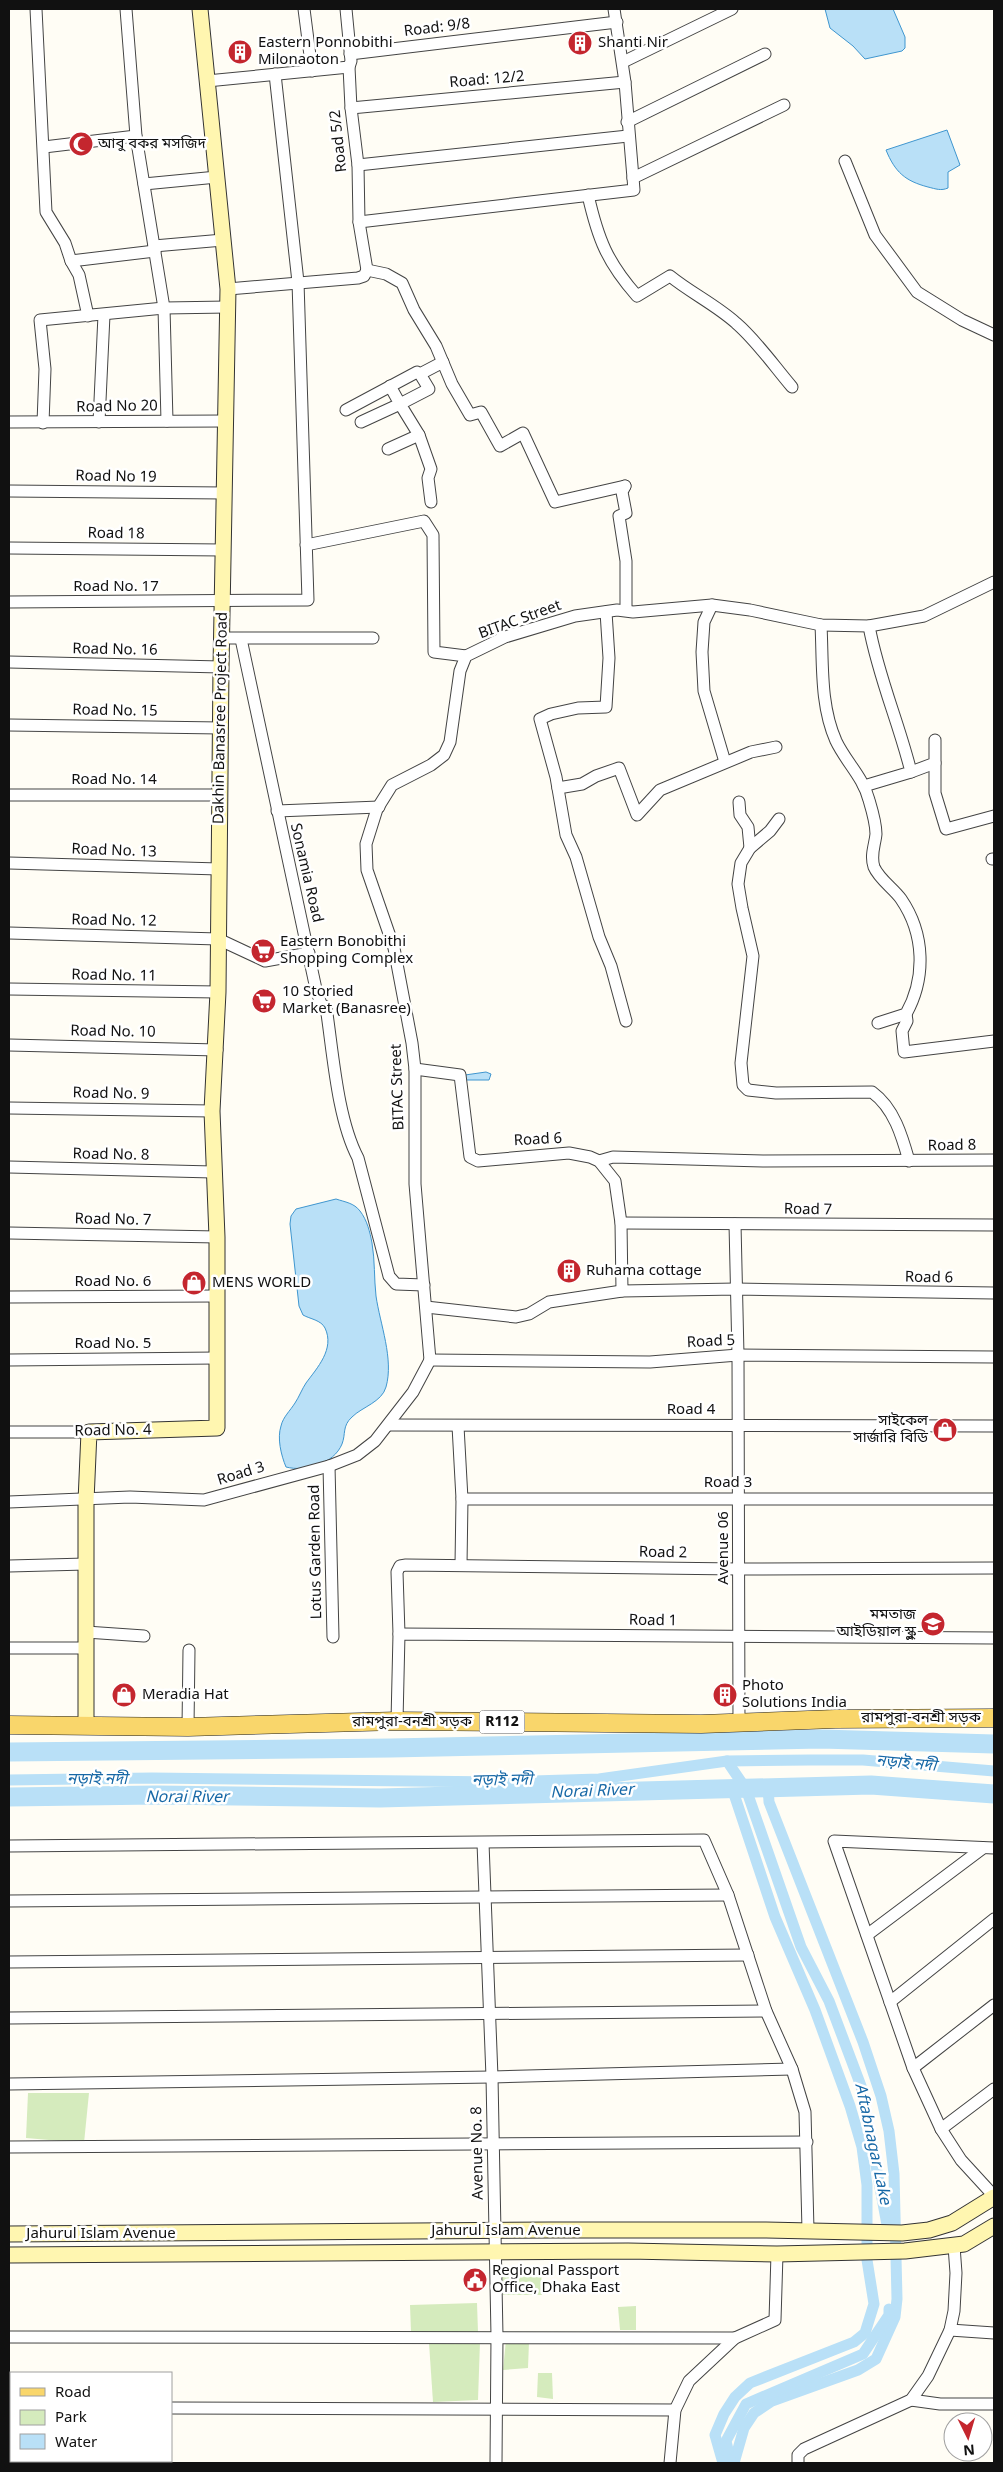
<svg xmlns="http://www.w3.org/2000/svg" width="1003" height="2472" font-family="Georgia,'Noto Sans Bengali',serif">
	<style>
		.green { fill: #d5ebbd }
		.water { fill: #b9e0f7; stroke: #3f96cf }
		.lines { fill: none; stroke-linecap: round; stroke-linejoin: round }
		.canal { stroke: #b9e0f7; stroke-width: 11 }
		.river { stroke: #b9e0f7; stroke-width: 19 }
		.street-casing { stroke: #444; stroke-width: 13 }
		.secondary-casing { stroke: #333; stroke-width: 17 }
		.primary-casing { stroke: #222; stroke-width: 19 }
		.street { stroke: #fff; stroke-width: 11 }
		.secondary { stroke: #fff6b0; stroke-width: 15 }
		.primary { stroke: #f9d66b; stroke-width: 18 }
		.labels { text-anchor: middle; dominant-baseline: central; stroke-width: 5; stroke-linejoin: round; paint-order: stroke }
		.shield { fill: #fff; stroke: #585858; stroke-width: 1 }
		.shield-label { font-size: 14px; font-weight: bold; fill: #111 }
		.street-label { font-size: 15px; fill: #111; stroke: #fff }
		.poi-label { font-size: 15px; fill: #111; stroke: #fff; text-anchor: start }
		.water-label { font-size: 16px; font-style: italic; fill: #1768a6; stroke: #fff }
	</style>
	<rect width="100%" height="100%" fill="#fffdf5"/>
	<g class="green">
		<polygon points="28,2093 89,2093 84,2143 26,2138"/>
		<polygon points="541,2266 542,2295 503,2295 502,2267"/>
		<polygon points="477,2303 478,2332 411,2332 410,2305"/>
		<polygon points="636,2306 636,2330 620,2330 618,2307"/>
		<polygon points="506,2340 529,2342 528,2368 503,2370"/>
		<polygon points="480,2342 478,2400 433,2402 429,2343"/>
		<polygon points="538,2373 552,2373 553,2399 537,2397"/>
	</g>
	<g class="water">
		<polygon points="825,9 893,9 905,37 905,48 902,51 865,59 853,46 830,28"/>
		<path d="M947,130L960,165L948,172V188C941,191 936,189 928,187C905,181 895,172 886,150Z"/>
		<polygon points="486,1072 491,1074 489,1080 465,1080 465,1075"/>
		<path d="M336,1199C345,1202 354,1203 360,1211C367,1220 370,1232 372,1243C375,1260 374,1279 376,1296C380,1324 394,1359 386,1387C382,1402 362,1407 352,1417C342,1426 346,1434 342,1444C334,1464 305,1472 286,1467C281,1455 277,1438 281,1426C283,1417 290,1411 295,1403C299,1397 302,1389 306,1383C317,1368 335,1349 325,1328C321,1320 310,1319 303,1315L299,1306L290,1224L291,1216L296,1209Z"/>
	</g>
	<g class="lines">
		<g class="canal">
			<polyline points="727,1761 746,1789 801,1947 829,2001 861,2086 888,2230"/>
			<polyline points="9,1780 152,1778 501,1782 599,1779 727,1761 810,1760 863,1760 994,1771"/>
			<polyline points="723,2463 715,2435 724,2414 735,2397 750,2383 854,2342 865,2333 874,2304 867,2260 867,2185 862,2147 850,2106 815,2010 775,1917 732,1788 768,1787 769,1802 863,2042 881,2096 889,2131 894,2174 897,2299 895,2317 876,2359 858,2370 772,2401 754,2413 744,2428 734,2463"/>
			<polyline points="731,2463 726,2441 746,2404 863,2354 889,2315 889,2309"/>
		</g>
		<g class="river">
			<polyline points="9,1752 391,1748 821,1739 994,1744"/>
			<polyline points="9,1797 157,1795 380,1798 871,1785 994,1794"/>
		</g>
		<defs>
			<g id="street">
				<polyline points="36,9 46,212 65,243 71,261 155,251"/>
				<polyline points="126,9 136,136 164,308 167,421"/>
				<polyline points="304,9 312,71"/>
				<polyline points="346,9 351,61 349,67 351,108 358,165 359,222 367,270"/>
				<polyline points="350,54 617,22"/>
				<polyline points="623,62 732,9"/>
				<polyline points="207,81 349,67"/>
				<polyline points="351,108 625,82"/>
				<polyline points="627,122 765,54"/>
				<polyline points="44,147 136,136"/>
				<polyline points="845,161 875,235 917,292 962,320 994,335"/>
				<polyline points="358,165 628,136"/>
				<polyline points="633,178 784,105"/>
				<polyline points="144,184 217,177"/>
				<path d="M588,195C598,239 607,262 637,296L670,276C691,293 716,305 736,323C757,341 774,366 792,387"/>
				<polyline points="359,222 634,190 625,82 614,9"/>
				<polyline points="154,246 223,240"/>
				<polyline points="71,261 79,275 88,316"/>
				<polyline points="367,270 386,274 402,283 414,310 436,346 452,384 470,415 481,412 500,446 523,433 555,502 625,486"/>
				<polyline points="228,289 358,278 364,276 367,270"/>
				<polyline points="420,374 429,389 400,404 419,435 431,469 428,478 431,502"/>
				<polyline points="346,410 417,372 420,374 443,362"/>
				<polyline points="9,422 226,421"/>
				<polyline points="99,422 104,315"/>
				<polyline points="361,422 400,404 390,386"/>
				<polyline points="43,423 45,369 40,320 164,308 228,307"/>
				<polyline points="388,449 419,435"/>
				<polyline points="625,486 622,492 626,513 619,516 626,561 626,609"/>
				<polyline points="9,491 224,493"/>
				<polyline points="306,545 424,521 433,535 434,652 466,656"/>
				<polyline points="9,548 223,550"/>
				<polyline points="9,602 308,600 298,282 275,74"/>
				<polyline points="712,605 704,622 702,652 704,691 725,762"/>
				<polyline points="606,612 609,658 606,707 578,708 551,714 540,719 556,777 566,835 576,857 599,937 611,966 626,1021"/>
				<path d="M821,625C823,664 820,705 836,741C846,762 863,777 869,800C872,810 876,823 876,834C875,845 870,855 874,867C879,879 894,889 901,899C925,934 926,978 906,1014L878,1023"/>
				<polyline points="222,638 373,638"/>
				<path d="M241,639L316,989L321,1004L326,1007C333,1052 337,1118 358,1158L389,1276L396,1284L424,1285"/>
				<polyline points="9,662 221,667"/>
				<polyline points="9,725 221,728"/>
				<polyline points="935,763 935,793 946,829 994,816"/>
				<polyline points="911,772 935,763 935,740"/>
				<path d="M864,786L911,772C899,723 878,676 869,626"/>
				<polyline points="558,788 582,784 596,776 619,768 637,815 660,790 751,752 776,747"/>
				<polyline points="9,795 219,795"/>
				<polyline points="739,802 740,815 748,827 750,848"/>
				<polyline points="277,811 379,807"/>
				<path d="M779,819L770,831L750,848L741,863L738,884L742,908L753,956L741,1063L743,1085L748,1090L776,1093L872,1092C894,1108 902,1136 909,1161"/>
				<polyline points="992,859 994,859"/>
				<polyline points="9,863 219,869"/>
				<polyline points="9,933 218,939 265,961 309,953"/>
				<polyline points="9,989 218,992"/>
				<polyline points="906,1014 907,1021 902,1031 904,1052 994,1041"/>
				<polyline points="9,1045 217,1050"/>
				<polyline points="415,1069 460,1075 470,1157 478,1161 569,1153 590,1157 599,1161 615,1181 621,1223 622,1291 736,1289 994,1293"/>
				<polyline points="9,1108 212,1111"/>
				<polyline points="599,1161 613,1157 763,1161 994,1160"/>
				<polyline points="9,1167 213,1172"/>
				<polyline points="621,1223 994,1225"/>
				<polyline points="735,1224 738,1355 739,1723"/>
				<polyline points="9,1233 217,1237"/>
				<polyline points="9,1297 217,1296"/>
				<polyline points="426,1307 516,1317 529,1314 549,1302 622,1291"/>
				<polyline points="9,1360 217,1358"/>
				<polyline points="430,1360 415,1184 415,1069 412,1043 394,948 367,870 366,844 377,809 392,785 431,765 444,755 450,742 460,671 466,656 505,637 575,616 617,610 633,612 712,605 750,610 821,625 869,626 924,616 994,582"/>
				<polyline points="430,1360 650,1362 738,1355 994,1357"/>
				<polyline points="389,1425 994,1426"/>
				<polyline points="458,1426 462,1499 461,1565"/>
				<polyline points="9,1432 89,1432"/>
				<polyline points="329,1466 333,1637"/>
				<polyline points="462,1499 994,1499"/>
				<polyline points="9,1502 130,1497 204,1500 329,1466 357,1455 375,1441 413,1392 430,1360"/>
				<polyline points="9,1566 86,1564"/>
				<polyline points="86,1632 144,1636"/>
				<polyline points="399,1634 397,1572 400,1566 406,1565 739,1569 994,1568"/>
				<polyline points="9,1648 86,1648"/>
				<polyline points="397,1721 399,1634 994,1638"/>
				<polyline points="188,1727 189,1650"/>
				<polyline points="483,1843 492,2077 497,2336 496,2463"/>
				<polyline points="9,1846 704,1840 728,1895 766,2011 792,2069 805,2112 808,2230"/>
				<polyline points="994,1848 834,1841 913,2068 941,2129 961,2160 994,2196"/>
				<polyline points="9,1901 728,1895"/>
				<polyline points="867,1935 983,1848"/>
				<polyline points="9,1962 748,1955"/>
				<polyline points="890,2002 994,1919"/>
				<polyline points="9,2018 766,2011"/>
				<polyline points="913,2068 994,2005"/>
				<polyline points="9,2084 492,2077 792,2069"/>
				<polyline points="941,2129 994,2089"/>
				<polyline points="9,2147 807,2142"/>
				<polyline points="950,2330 994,2333"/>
				<polyline points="9,2337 735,2338"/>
				<polyline points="911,2400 940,2404 994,2404"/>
				<polyline points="9,2407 11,2407"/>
				<polyline points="171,2408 675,2410"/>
				<polyline points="670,2463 675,2410 689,2381 735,2338 775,2320 777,2254"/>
				<polyline points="798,2463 798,2455 804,2449 911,2400 928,2376 950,2330 954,2311 956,2273 954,2246"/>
			</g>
			<g id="secondary">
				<polyline points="86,1726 86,1501 89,1432 217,1428 217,1237 212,1111 218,992 221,667 228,289 200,9"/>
				<polyline points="9,2234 551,2230 766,2230 902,2233 929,2230 952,2223 994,2197"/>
				<polyline points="9,2255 628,2251 777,2254 905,2251 964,2244 994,2226"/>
			</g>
			<polyline id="primary" points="9,1725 188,1727 397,1721 701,1724 835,1719 994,1718"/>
		</defs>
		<use href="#street" class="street-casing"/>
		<use href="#secondary" class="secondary-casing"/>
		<use href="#primary" class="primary-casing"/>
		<use href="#street" class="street"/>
		<use href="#secondary" class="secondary"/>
		<use href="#primary" class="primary"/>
	</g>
	<defs>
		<symbol id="building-disc" viewBox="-11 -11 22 22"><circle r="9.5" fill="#c4262e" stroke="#fff"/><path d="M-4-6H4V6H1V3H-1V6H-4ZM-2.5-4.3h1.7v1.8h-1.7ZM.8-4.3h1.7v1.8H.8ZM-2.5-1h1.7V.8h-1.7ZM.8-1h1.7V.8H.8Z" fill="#fff"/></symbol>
		<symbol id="mosque-disc" viewBox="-11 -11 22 22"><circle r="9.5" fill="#c4262e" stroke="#fff"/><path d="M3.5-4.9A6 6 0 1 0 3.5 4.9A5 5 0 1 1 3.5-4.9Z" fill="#fff"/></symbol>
		<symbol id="supermarket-disc" viewBox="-11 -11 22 22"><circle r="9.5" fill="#c4262e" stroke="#fff"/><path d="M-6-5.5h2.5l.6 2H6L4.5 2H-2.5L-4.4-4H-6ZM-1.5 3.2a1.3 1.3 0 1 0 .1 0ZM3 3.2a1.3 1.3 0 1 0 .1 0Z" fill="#fff"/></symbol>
		<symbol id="shop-disc" viewBox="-11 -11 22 22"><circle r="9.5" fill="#c4262e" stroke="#fff"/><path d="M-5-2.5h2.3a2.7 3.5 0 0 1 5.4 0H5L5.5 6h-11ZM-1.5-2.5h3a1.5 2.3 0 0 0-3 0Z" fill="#fff"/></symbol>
		<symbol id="school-disc" viewBox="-11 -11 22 22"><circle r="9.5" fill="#c4262e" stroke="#fff"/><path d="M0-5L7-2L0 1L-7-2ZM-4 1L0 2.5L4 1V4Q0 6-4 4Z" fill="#fff"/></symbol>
		<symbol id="civic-disc" viewBox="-11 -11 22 22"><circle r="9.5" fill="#c4262e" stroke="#fff"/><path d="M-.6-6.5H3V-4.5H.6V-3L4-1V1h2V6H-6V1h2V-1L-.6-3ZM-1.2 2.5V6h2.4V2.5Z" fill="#fff"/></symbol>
	</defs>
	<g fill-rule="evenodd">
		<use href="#building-disc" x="566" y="29" width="28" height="28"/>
		<use href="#building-disc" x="226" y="38" width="28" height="28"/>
		<use href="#mosque-disc" x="67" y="130" width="28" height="28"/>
		<use href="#supermarket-disc" x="249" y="937" width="28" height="28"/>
		<use href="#supermarket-disc" x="250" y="987" width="28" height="28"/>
		<use href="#building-disc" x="555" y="1257" width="28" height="28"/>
		<use href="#shop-disc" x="180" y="1269" width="28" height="28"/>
		<use href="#shop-disc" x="931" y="1416" width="28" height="28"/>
		<use href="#school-disc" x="919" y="1610" width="28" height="28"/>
		<use href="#shop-disc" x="110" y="1681" width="28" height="28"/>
		<use href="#building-disc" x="711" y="1681" width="28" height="28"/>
		<use href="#civic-disc" x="461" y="2266" width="28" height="28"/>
	</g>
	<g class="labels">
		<rect class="shield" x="479.5" y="1710.5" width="45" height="23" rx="4"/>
		<g class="shield-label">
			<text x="502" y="1722">R112</text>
		</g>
		<g class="street-label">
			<text transform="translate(437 28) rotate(-7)">Road: 9/8</text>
			<text transform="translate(487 80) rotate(-5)">Road: 12/2</text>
			<text transform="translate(339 141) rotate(-96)">Road 5/2</text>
			<text transform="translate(117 407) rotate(-1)">Road No 20</text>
			<text transform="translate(116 477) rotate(1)">Road No 19</text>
			<text transform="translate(116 534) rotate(1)">Road 18</text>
			<text x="116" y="587">Road No. 17</text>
			<text transform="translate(520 620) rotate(-20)">BITAC Street</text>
			<text transform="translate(115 650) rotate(1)">Road No. 16</text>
			<text transform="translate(115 711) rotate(1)">Road No. 15</text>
			<text transform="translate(221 718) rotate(-89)">Dakhin Banasree Project Road</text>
			<text x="114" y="780">Road No. 14</text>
			<text transform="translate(114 851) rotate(2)">Road No. 13</text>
			<text transform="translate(306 873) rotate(77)">Sonamia Road</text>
			<text transform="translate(114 921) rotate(1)">Road No. 12</text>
			<text transform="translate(114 976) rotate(1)">Road No. 11</text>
			<text transform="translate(113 1032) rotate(1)">Road No. 10</text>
			<text transform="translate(398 1087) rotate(-92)">BITAC Street</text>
			<text transform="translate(111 1094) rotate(1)">Road No. 9</text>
			<text transform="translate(538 1140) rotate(-3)">Road 6</text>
			<text transform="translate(952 1146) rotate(-1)">Road 8</text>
			<text transform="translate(111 1155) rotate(1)">Road No. 8</text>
			<text transform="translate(808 1210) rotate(1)">Road 7</text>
			<text transform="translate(113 1220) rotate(1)">Road No. 7</text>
			<text transform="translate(929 1278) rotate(1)">Road 6</text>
			<text x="113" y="1282">Road No. 6</text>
			<text transform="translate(711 1342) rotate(-3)">Road 5</text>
			<text x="113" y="1344">Road No. 5</text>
			<text x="691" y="1410">Road 4</text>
			<text transform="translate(113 1431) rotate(-1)">Road No. 4</text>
			<text transform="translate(241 1474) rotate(-17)">Road 3</text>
			<text x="728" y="1483">Road 3</text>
			<text transform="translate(724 1548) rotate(-90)">Avenue 06</text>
			<text transform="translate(316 1552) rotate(-91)">Lotus Garden Road</text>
			<text transform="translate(663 1553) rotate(1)">Road 2</text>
			<text transform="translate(653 1621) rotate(1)">Road 1</text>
			<text x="921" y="1718">রামপুরা-বনশ্রী সড়ক</text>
			<text x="412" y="1722">রামপুরা-বনশ্রী সড়ক</text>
			<text transform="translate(478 2153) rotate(-91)">Avenue No. 8</text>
			<text x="506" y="2231">Jahurul Islam Avenue</text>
			<text x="101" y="2234">Jahurul Islam Avenue</text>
		</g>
		<g class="poi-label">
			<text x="258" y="43">Eastern Ponnobithi<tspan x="258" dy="17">Milonaoton</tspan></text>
			<text x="598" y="43">Shanti Nir</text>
			<text x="98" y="144">আবু বকর মসজিদ</text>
			<text x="280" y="942">Eastern Bonobithi<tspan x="280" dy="17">Shopping Complex</tspan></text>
			<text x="282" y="992">10 Storied<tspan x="282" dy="17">Market (Banasree)</tspan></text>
			<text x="586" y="1271">Ruhama cottage</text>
			<text x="212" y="1283">MENS WORLD</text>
			<text x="928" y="1421" text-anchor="end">সাইকেল<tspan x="928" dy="17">সার্জারি বিডি</tspan></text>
			<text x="916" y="1615" text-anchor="end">মমতাজ<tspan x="916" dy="17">আইডিয়াল স্কুল</tspan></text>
			<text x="742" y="1686">Photo<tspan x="742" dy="17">Solutions India</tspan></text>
			<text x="142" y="1695">Meradia Hat</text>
			<text x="492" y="2271">Regional Passport<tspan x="492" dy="17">Office, Dhaka East</tspan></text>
		</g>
		<g class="water-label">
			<text transform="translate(906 1764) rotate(5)">নড়াই নদী</text>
			<text x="97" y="1780">নড়াই নদী</text>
			<text transform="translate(502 1781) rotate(-1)">নড়াই নদী</text>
			<text transform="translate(592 1792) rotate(-2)">Norai River</text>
			<text x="187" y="1798">Norai River</text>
			<text transform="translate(872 2144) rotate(78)">Aftabnagar Lake</text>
		</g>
	</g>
	<rect width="1003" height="2472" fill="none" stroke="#111111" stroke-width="20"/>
	<rect x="10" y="2372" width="162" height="90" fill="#ffffff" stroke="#a0a0a0"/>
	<rect x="20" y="2388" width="25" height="8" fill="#f9d66b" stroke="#a0a0a0"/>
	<text x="55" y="2397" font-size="15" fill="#111111">Road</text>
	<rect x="20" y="2410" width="25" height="15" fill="#d5ebbd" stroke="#a0a0a0"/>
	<text x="55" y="2422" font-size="15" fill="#111111">Park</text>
	<rect x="20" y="2434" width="25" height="15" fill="#b9e0f7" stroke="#a0a0a0"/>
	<text x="55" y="2447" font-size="15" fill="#111111">Water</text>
	<g transform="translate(968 2437) rotate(175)"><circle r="24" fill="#ffffff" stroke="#a0a0a0"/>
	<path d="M0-4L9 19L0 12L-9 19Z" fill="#c4262e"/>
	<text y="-8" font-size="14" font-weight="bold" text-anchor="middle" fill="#111111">N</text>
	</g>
</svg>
